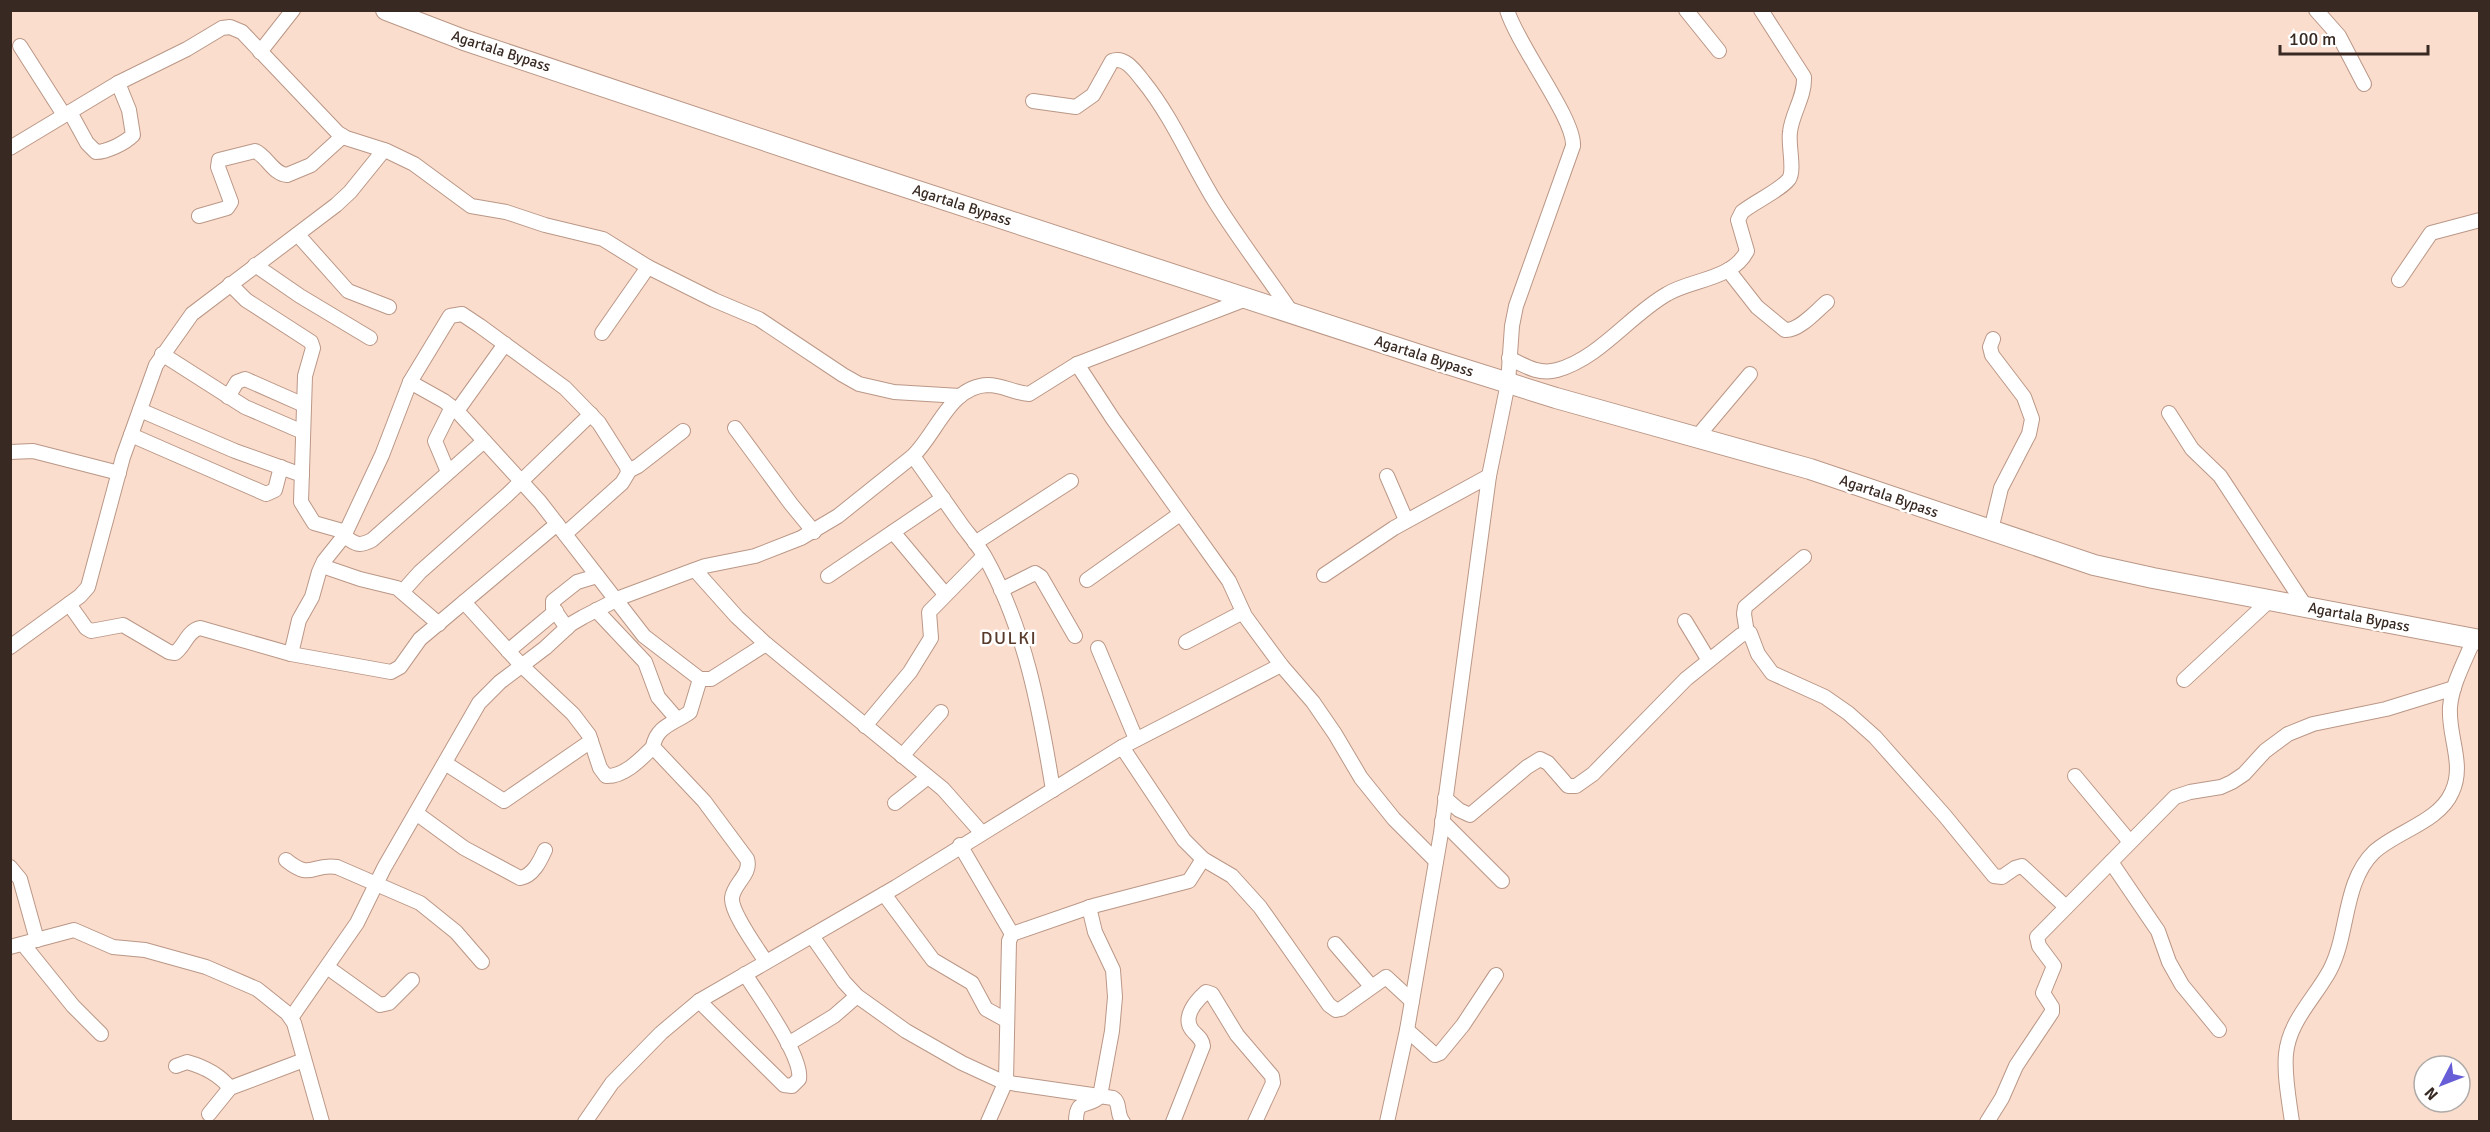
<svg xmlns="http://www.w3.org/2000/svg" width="2490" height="1132" font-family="Signika,sans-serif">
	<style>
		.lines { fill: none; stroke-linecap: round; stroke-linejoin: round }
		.minor-casing { stroke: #ba9786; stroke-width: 16 }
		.highway-casing { stroke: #ba9786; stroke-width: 22 }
		.minor { stroke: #fff; stroke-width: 14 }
		.highway { stroke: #fff; stroke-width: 20 }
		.labels { text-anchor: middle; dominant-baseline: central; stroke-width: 5; stroke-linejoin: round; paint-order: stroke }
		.street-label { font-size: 15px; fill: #382a23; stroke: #fff }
		.quarter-label { font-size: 18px; letter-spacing: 1.5px; fill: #593b2c; stroke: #fff }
	</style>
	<rect width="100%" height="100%" fill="#fbddce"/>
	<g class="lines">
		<defs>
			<g id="minor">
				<polyline points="1686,10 1719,51"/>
				<polyline points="2316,10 2339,36 2364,84"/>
				<polyline points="20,46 64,115"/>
				<polyline points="260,52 293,10"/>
				<path d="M1033,101L1076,107L1093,95L1112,61C1125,56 1135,71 1143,81C1173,118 1191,163 1216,203C1240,241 1267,276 1292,313"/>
				<path d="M70,112L87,143L96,152C107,152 125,143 133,135L129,110L118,83"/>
				<polyline points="10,148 118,83 187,49 222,28 230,27 242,32 338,133 346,138 387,151 414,164 471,206 506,212 545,225 603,239 648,267 714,300 759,319 843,375 859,384 894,392 960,396"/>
				<path d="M199,216L227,208L231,202L218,167L219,160L255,151C267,156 273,174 287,175L311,165L343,136"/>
				<polyline points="298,235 348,291 389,307"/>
				<polyline points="255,265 300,296 370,338"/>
				<path d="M1728,270L1757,307L1785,330C1799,331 1816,311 1827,302"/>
				<polyline points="2399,280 2431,233 2480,220"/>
				<polyline points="230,284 246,300 311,342 313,348 305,376 301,502 314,523 346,532"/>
				<polyline points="602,333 648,267"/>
				<polyline points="162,354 245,407 303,432"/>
				<path d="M1509,358C1525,366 1539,375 1557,370C1600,358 1630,315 1667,294C1692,279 1732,280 1747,251L1738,220L1742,212C1754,202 1781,190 1789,179C1795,170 1788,145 1790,132C1792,113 1805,97 1804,77L1761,10"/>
				<polyline points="1077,364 1113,419 1229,581 1245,616 1281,665 1313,702 1335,734 1361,778 1394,819 1436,861"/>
				<polyline points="410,382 444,401 457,411 540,502 644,636 700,679 711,679 766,644"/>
				<polyline points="228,397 237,382 245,379 304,405"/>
				<polyline points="140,410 235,451 302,475"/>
				<polyline points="457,411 505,344"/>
				<polyline points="2169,413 2192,449 2220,476 2306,607"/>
				<polyline points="735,428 791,504 814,532"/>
				<polyline points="131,435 266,494 275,490 281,467"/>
				<polyline points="1697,437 1750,374"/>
				<polyline points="10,452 33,451 119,473"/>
				<path d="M913,456C929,479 945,501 961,524C969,535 978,545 985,557C1025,628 1040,710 1053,790"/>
				<polyline points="628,471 638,466 683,431"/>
				<polyline points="448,472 435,441 452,407"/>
				<polyline points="1387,476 1406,520"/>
				<polyline points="1991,530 2001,488 2029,434 2032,419 2024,397 1992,355 1990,347 1993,339"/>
				<polyline points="893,532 945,594"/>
				<path d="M344,536C355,544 359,547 372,540L484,441"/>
				<polyline points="975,543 1071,481"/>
				<polyline points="322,566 360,579 397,588 439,624"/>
				<polyline points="695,570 737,617 766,644 943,789 981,832"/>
				<polyline points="1324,575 1394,528 1489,476"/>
				<polyline points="828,576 943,498"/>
				<polyline points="1087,580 1180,514"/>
				<polyline points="1001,590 1035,573 1041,577 1075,636"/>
				<polyline points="403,591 420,572 507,495 591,414"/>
				<path d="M464,602L522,666L573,714L589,735L600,768L606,776C624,777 641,759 653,747"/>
				<path d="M69,604L86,628L91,631L123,625L169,652L175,653C185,646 187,631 200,628L291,654L391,672L400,667L420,639L557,524"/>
				<polyline points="596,610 645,662 658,697 677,719"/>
				<polyline points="1685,621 1708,659"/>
				<polyline points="567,628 553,608 553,601 577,582 597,576"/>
				<polyline points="1747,633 1744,614 1745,607 1804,557"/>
				<polyline points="1186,642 1243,612"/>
				<polyline points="10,647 80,596 88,587 123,457 156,365 192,314 336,205 350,192 384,150"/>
				<polyline points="1098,648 1136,739"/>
				<polyline points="508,651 556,611"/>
				<polyline points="291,654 299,620 312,597 319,572 324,561 344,536 382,455 410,382 450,316 462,314 480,326 565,388 599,423 627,467 628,473 622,483 565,534"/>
				<path d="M700,679L690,712C675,723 656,726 653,747L704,801L747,859C752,874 733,884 732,898C731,913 758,949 766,962"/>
				<polyline points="2184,680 2270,600"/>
				<polyline points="865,726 910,672 931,638 929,612 984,556"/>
				<polyline points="1122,747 1184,840 1203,859 1232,876 1260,907 1329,1005 1336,1010 1341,1009 1386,977 1412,1001"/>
				<polyline points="902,756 941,712"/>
				<polyline points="445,763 504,801 591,741"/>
				<polyline points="2075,776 2130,842"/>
				<polyline points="1445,798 1459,810 1470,815 1527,767 1540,759 1548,763 1568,786 1576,786 1593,774 1686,679 1741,635 1750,633 1758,654 1772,673 1825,697 1848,713 1875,737 1945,816 1994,876 2002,877 2015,868 2022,866 2066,907"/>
				<polyline points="895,803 928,777"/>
				<path d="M416,813L464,848L520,878C533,876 540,861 545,850"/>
				<polyline points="1442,821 1502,881"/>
				<polyline points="960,845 1012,934"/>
				<path d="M286,860C312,881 311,863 337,867L420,903L456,932L482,962"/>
				<polyline points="2111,862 2158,931 2169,962 2182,985 2219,1030"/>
				<polyline points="10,867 20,879 37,940"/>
				<polyline points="884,894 933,960 972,983 986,1009 1006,1020"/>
				<path d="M812,936L844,982L857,996L906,1031L962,1063L1001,1081L1016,1084L1113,1098C1121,1103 1116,1114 1123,1122"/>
				<polyline points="23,944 73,1006 101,1034"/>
				<polyline points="1335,944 1371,986"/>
				<polyline points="10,947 74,930 113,947 145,950 206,967 257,989 287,1013 294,1023 322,1122"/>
				<polyline points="327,967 380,1005 389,1003 412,980"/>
				<path d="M699,1001L784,1085L792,1086L799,1079C803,1057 759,996 745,974"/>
				<path d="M291,1018L357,923L384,868L479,703L500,682L545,648L571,624L583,617L622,597L686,573L705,566L755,556L801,538L838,516L913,456C937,433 950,386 988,385C1002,385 1015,393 1029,394L1077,364L1249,298"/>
				<polyline points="1407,1030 1435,1055 1440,1053 1463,1025 1496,975"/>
				<polyline points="788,1044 834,1016 857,996"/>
				<path d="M176,1066L187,1062C205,1067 219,1074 230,1088"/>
				<polyline points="209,1114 230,1088 304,1060"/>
				<polyline points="585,1122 612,1083 661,1033 699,1001 896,887 1122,747 1281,665"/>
				<polyline points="988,1122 1006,1081 1009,941 1012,934 1093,906 1189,881 1203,859"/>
				<path d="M1076,1122C1076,1096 1089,1109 1100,1096L1112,1031L1115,997L1113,970L1095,932L1089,907"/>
				<path d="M1173,1122L1203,1046C1202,1038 1197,1036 1192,1030C1182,1017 1196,1001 1206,992L1212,994L1237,1035L1272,1076L1273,1083L1255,1122"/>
				<path d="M1387,1122L1407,1030L1441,833L1489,476L1508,383L1512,326L1516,306L1573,146C1575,119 1518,46 1507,10"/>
				<polyline points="1987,1122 2002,1098 2016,1066 2052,1012 2052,1007 2043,993 2054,966 2039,946 2037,937 2175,797 2190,792 2221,787 2232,782 2244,774 2265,751 2288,734 2313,724 2386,709 2454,688"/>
				<path d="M2292,1122C2289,1100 2284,1075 2286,1054C2289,1021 2315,998 2330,970C2349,934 2343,882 2374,852C2397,831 2439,822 2452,792C2465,764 2448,737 2450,707C2452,684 2465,661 2474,639"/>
			</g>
			<polyline id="highway" points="386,10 464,40 832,163 1435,360 1556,398 1810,469 2094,565 2153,578 2480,640"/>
		</defs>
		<use href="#minor" class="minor-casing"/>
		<use href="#highway" class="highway-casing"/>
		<use href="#minor" class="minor"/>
		<use href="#highway" class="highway"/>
	</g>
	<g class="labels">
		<g class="street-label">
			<text transform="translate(501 51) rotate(18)">Agartala Bypass</text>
			<text transform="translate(962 205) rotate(18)">Agartala Bypass</text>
			<text transform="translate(1424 356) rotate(18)">Agartala Bypass</text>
			<text transform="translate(1889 496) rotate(19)">Agartala Bypass</text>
			<text transform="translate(2359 617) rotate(11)">Agartala Bypass</text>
		</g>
		<g class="quarter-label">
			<text x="1009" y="638">DULKI</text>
		</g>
	</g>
	<rect width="2490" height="1132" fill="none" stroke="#382a23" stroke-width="24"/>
	<g transform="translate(2442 1084) rotate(228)"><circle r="28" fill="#ffffff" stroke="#afaaa7" stroke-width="1.5"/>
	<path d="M0-4.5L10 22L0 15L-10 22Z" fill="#675ed7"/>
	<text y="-9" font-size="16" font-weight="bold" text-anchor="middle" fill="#382a23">N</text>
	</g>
	<path d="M2280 45v9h148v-9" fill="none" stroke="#382a23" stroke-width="3"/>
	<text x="2289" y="45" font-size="18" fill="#382a23" stroke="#ffffff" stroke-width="4.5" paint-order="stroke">100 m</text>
</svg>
